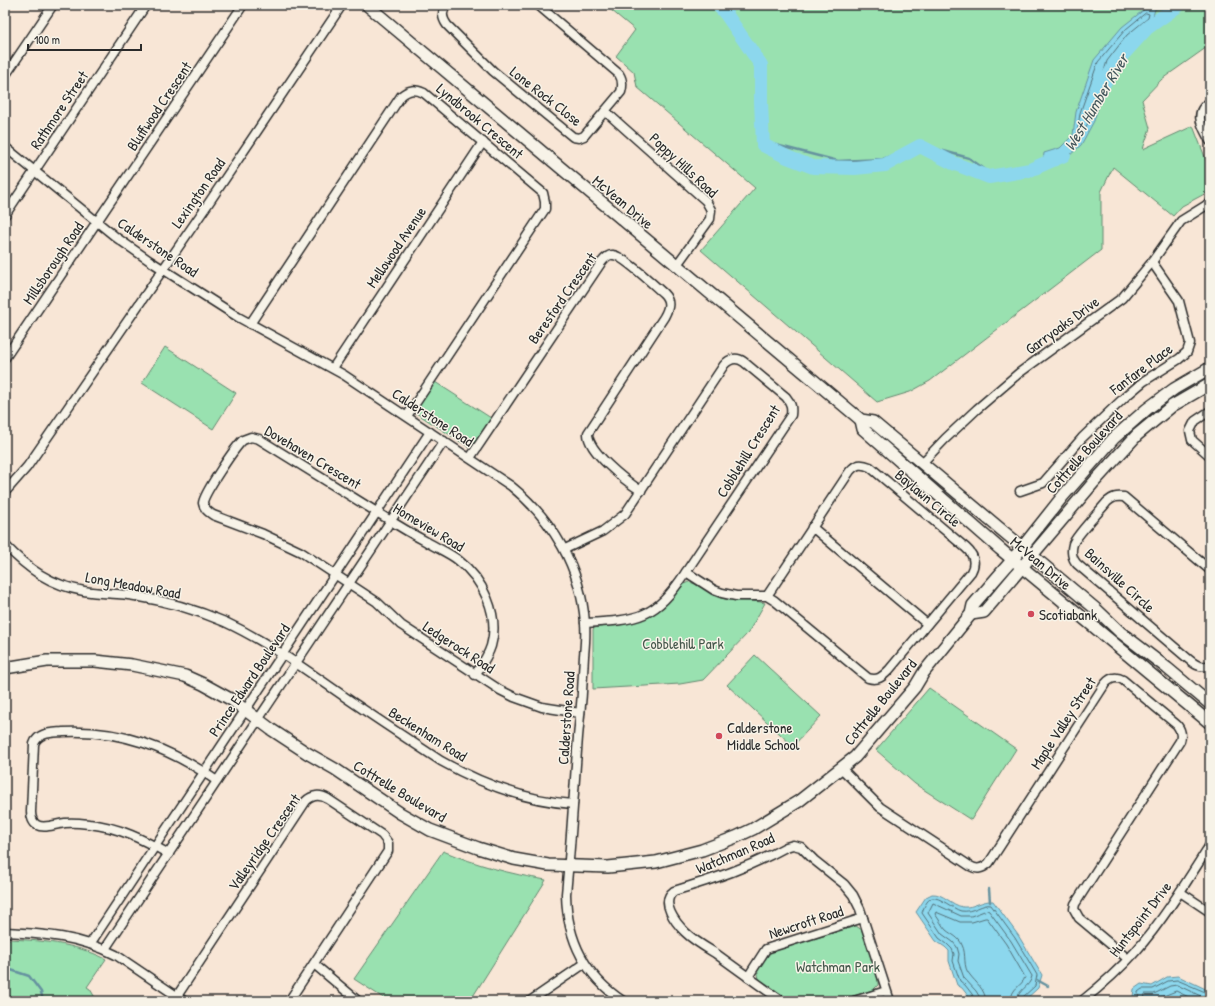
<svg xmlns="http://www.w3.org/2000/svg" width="1215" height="1006" font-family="'Patrick Hand',sans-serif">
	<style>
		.green { fill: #99e1b0; stroke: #62866e }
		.water { fill: #8cd7ed; stroke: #65929f }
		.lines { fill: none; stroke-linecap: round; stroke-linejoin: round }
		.shore { stroke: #527079; stroke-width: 1 }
		.stream { stroke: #65929f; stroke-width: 2.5 }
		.river { stroke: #8cd7ed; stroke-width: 14 }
		.street-casing { stroke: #2b2b2b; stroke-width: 11 }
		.secondary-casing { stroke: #2b2b2b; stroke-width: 14 }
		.street { stroke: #f7f3e8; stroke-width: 8 }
		.secondary { stroke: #f7f3e8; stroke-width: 11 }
		.poi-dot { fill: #d1495b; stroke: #f7f3e8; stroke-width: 1.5 }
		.labels { text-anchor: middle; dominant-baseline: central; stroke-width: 3; stroke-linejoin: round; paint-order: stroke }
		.street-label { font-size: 15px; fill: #2b2b2b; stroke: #f7f3e8 }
		.poi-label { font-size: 15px; fill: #2b2b2b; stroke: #f7f3e8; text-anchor: start }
		.park-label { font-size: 15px; fill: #46584c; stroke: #f7f3e8 }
		.water-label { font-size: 16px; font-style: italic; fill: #43565c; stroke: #f7f3e8 }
	</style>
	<rect width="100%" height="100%" fill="#f8e6d6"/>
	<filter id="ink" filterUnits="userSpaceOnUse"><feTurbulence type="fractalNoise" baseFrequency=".025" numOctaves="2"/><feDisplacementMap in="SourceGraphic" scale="8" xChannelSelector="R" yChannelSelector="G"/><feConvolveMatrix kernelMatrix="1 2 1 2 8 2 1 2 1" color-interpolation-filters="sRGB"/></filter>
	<g filter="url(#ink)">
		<g class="green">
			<polygon points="605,5 1210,5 1210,45 1162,79 1142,100 1150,128 1143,149 1193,126 1210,170 1210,191 1182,206 1173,216 1113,167 1101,192 1101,250 930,381 910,392 877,402 701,250 755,188 637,87 634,72 616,56 635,30"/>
			<polygon points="165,347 236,393 213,429 142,383"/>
			<polygon points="435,382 491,418 472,446 470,448 416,413 417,409"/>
			<path d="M688,582C696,582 711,595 721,598C735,603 750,599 765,603L748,633L703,680L680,684L593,689V629L597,627C624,625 649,622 669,602C676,596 680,586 688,582Z"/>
			<polygon points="755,655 821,716 793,746 727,685"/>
			<polygon points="929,688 1016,749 971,820 915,784 876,750"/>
			<path d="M443,851C477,865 510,874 546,880L470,1001H388L354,979Z"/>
			<polygon points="856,926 862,930 878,979 878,985 873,990 837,1001 791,1001 759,979 757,969 771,952"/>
			<path d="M5,939C40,940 74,943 106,959L87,987L90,989L97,1001H5Z"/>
		</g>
		<g class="water">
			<polygon points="1150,5 1174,5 1167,11 1160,8 1155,9 1152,20 1130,38 1111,63 1094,121 1081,145 1067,158 1049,164 1043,162 1044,153 1060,148 1073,135 1076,112 1094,60 1122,27"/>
			<path d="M932,894C943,893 951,905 963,907C974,908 982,900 993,901L1018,935L1042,975L1038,988L1024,1001H972L962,988L957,985L949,961V951L945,947L936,941L916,912L926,897Z"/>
			<polygon points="1178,976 1210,991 1210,1001 1137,1001 1133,997 1134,989 1141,984 1152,986 1167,977"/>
		</g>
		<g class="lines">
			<g class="shore">
				<polygon points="1146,13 1149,14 1148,18 1127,35 1107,61 1090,119 1081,136 1078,137 1077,135 1080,113 1098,62 1125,30"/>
				<path d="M975,1001L972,994L965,985L960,981L953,961L954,954L952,949L947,944L939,938L922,913C923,909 927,899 932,898C939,896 953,909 961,911C973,913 983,903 991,905L1015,938L1037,975L1035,986L1023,997L1022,1001"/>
				<path d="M980,1001L979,996L976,991L964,978L958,961L959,954L957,947L953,942L942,934L928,913L933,903L961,916H971L987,910L989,911L1011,941L1032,976C1030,988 1017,989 1017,1001"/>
				<path d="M986,1001C985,989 976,983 970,975C962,967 967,954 962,945C959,937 952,935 946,930C942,926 939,919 935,914L936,912L960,922H972L985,918H987L1006,944L1025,977C1022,987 1011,987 1011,1001"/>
				<polyline points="1139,1001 1138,992 1142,989 1153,989 1168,981 1177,980 1210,994"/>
				<polyline points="1144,1001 1145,994 1154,994 1170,986 1177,985 1205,998 1210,999"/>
				<polyline points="1151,1001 1176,991 1197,1001"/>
			</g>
			<g class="stream">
				<path d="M718,5C743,25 762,54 761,87C761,109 754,122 768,143L838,161L883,159L912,147L940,150L969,158L990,173H1001L1043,162"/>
				<polyline points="989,889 990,902"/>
				<polyline points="5,973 11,970 29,976 41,992 43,1001"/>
				<polyline points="1037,980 1048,986"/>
			</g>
			<g class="river">
				<polyline points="718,5 726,14 761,65 761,102 763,145 787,157 813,167 855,168 885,165 920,146 953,163 989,177 1030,170 1064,155"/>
				<polyline points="1097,95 1118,60 1147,28 1179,5"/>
			</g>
			<defs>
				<g id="street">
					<path d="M447,5C441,12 442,18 447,25L493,71L573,137L579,138L584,136L621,92C623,85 623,80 619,74L538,5"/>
					<polyline points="5,76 53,5"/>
					<path d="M1210,102C1192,113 1203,127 1210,141"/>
					<polyline points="605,111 706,201 711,210 710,219 676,266"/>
					<path d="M5,147L117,238L150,261L238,317L344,375L511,486C553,520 581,568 585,623C586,634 585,645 584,656C583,683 581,710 578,737C574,790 571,842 566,894C567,939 585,976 623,1001"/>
					<polyline points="5,215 146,5"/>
					<path d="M250,324L401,96C409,89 415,89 424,93L543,193L545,202V209L407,416"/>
					<polyline points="5,358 243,5"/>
					<polyline points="333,368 483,142"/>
					<polyline points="1210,411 1195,421 1190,431 1192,440 1210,456"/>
					<path d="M470,458L601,263C604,259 608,254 613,255C622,255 655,286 663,293C671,301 669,308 664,317L588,433C587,451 626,481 641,491"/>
					<polyline points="922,463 945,439 977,409 1019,373 1122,298 1152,262 1181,221 1210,203"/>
					<polyline points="1020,491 1043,483 1082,438 1125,397 1144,381 1179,359 1187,352 1190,343 1179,301 1152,262"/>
					<polyline points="5,492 27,467 208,204 342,5"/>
					<polyline points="812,527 927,624"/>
					<path d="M5,545C28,569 50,585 84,591C101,594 118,593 135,596C166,601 197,610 225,622C268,642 306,670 345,697C377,719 409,740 441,761C482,784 525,801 573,804"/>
					<path d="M565,549L603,531L625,514L724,365C730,358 737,357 744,362L786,397C791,403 792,407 791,415L686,572C655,619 639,620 585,623"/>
					<path d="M1210,570L1124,497C1116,496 1113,497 1107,502C1100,511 1077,534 1073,544C1071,551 1072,559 1077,564L1186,657C1194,664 1200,669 1210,665"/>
					<path d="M686,572L714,590L722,593L736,596H767L775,601L868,678C878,681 882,677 889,670L971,572C976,563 974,555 966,548L870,467C861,463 856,464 850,471L767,596"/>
					<path d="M475,675C481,666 488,656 491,646C500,615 483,579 458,560C449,553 437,548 427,542C412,534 397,525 383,516C341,490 300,464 259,439L251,437L243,440C235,447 203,495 203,503C204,509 208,512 213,515L263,534L301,552L377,602L401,625L500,690L514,697L542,707L580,713"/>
					<path d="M841,768L880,807L970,866C977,870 982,869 989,863L1105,684C1110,678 1116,676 1123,680L1177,725C1181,730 1182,735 1180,741L1075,904L1074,909L1079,918L1128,959"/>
					<path d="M169,854C144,840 119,827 89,824C81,823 73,822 65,823C57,824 44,829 37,825C33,823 31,817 31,812L34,744C38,732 53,733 63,732C121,729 170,748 217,781"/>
					<polyline points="1180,892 1210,912"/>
					<path d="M5,932C46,934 79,936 116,955L184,1001"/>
					<polyline points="90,944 430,432"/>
					<polyline points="105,949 444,441"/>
					<polyline points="314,964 358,1001"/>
					<polyline points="748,977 766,949 863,918"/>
					<path d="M177,996L306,801C312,795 320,794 328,799L382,835L388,843V851L289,1001"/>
					<polyline points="530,1001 584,964"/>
					<path d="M782,1001C759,985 737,969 715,953C705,947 693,940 685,932C676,923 659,902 674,891C714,879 750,867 786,847L793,845L801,847L814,860L844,884L853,895L860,909L890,1001"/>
					<polyline points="854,1001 886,991"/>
					<path d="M1082,1001C1101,986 1120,969 1136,951C1164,919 1187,881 1210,845"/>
				</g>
				<g id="secondary">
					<polyline points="367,5 861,420 873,422 1010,537 1097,610 1120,632 1167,668 1210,704"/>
					<polyline points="861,420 863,429 1000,549 1210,723"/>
					<polyline points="971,614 984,612 1094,482 1137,435 1172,406 1210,384"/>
					<polyline points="5,668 47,661 95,661 132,665 185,676 203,684 232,700 272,730 307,753 335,769 400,813 430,830 478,848 514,859 548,865 608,867 656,862 702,850 736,837 753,829 799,801 855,757 915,687 924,672 971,614 973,605 1013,559 1063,496 1114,438 1147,409 1174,389 1210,368"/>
				</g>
			</defs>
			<use href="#street" class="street-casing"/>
			<use href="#secondary" class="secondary-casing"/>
			<use href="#street" class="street"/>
			<use href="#secondary" class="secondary"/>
		</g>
	</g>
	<g class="poi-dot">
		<circle cx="1031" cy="614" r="4"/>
		<circle cx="719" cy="736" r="4"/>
	</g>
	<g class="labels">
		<g class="street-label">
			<text transform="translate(546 96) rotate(38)">Lone Rock Close</text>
			<text transform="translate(159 106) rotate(-56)">Bluffwood Crescent</text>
			<text transform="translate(59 110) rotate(-56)">Rathmore Street</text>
			<text transform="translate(480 121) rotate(40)">Lyndbrook Crescent</text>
			<text transform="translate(684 165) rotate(43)">Poppy Hills Road</text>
			<text transform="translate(198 193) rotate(-55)">Lexington Road</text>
			<text transform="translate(623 202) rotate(40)">McVean Drive</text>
			<text transform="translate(158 247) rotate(34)">Calderstone Road</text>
			<text transform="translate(396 247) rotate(-56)">Mellowood Avenue</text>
			<text transform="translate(53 263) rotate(-56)">Millsborough Road</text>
			<text transform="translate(562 298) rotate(-55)">Beresford Crescent</text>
			<text transform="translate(1062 325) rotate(-36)">Garryoaks Drive</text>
			<text transform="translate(1141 369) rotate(-37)">Fanfare Place</text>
			<text transform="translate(433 417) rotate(33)">Calderstone Road</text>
			<text transform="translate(748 451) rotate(-58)">Cobblehill Crescent</text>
			<text transform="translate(1084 452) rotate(-48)">Cottrelle Boulevard</text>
			<text transform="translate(313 457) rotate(31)">Dovehaven Crescent</text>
			<text transform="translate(928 498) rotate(40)">Baylawn Circle</text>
			<text transform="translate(429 527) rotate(31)">Homeview Road</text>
			<text transform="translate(1041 563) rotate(40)">McVean Drive</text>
			<text transform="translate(1120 580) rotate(42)">Bainsville Circle</text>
			<text transform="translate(133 585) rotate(10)">Long Meadow Road</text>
			<text transform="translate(459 647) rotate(33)">Ledgerock Road</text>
			<text transform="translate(249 680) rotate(-56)">Prince Edward Boulevard</text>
			<text transform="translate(880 702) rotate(-51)">Cottrelle Boulevard</text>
			<text transform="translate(566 718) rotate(-86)">Calderstone Road</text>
			<text transform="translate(1063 723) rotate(-57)">Maple Valley Street</text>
			<text transform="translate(428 734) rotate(32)">Beckenham Road</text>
			<text transform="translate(400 791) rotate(31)">Cottrelle Boulevard</text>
			<text transform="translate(264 842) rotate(-55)">Valleyridge Crescent</text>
			<text transform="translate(735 853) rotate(-23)">Watchman Road</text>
			<text transform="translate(1140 919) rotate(-52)">Huntspoint Drive</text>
			<text transform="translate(806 922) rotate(-18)">Newcroft Road</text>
		</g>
		<g class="poi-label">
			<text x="1039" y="614">Scotiabank</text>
			<text x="727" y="727">Calderstone<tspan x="727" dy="17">Middle School</tspan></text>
		</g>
		<g class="park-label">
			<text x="683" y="643">Cobblehill Park</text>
			<text x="838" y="966">Watchman Park</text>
		</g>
		<g class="water-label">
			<text transform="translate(1096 102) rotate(-59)">West Humber River</text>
		</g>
	</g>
	<rect width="1215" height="1006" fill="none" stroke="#f7f3e8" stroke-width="20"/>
	<rect x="10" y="10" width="1195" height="986" fill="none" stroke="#2b2b2b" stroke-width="1.5" filter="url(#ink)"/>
	<path d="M28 44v6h113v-6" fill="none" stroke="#2b2b2b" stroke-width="2"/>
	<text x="34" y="44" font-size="12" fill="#2b2b2b" stroke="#f7f3e8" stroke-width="3" paint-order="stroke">100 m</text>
</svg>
